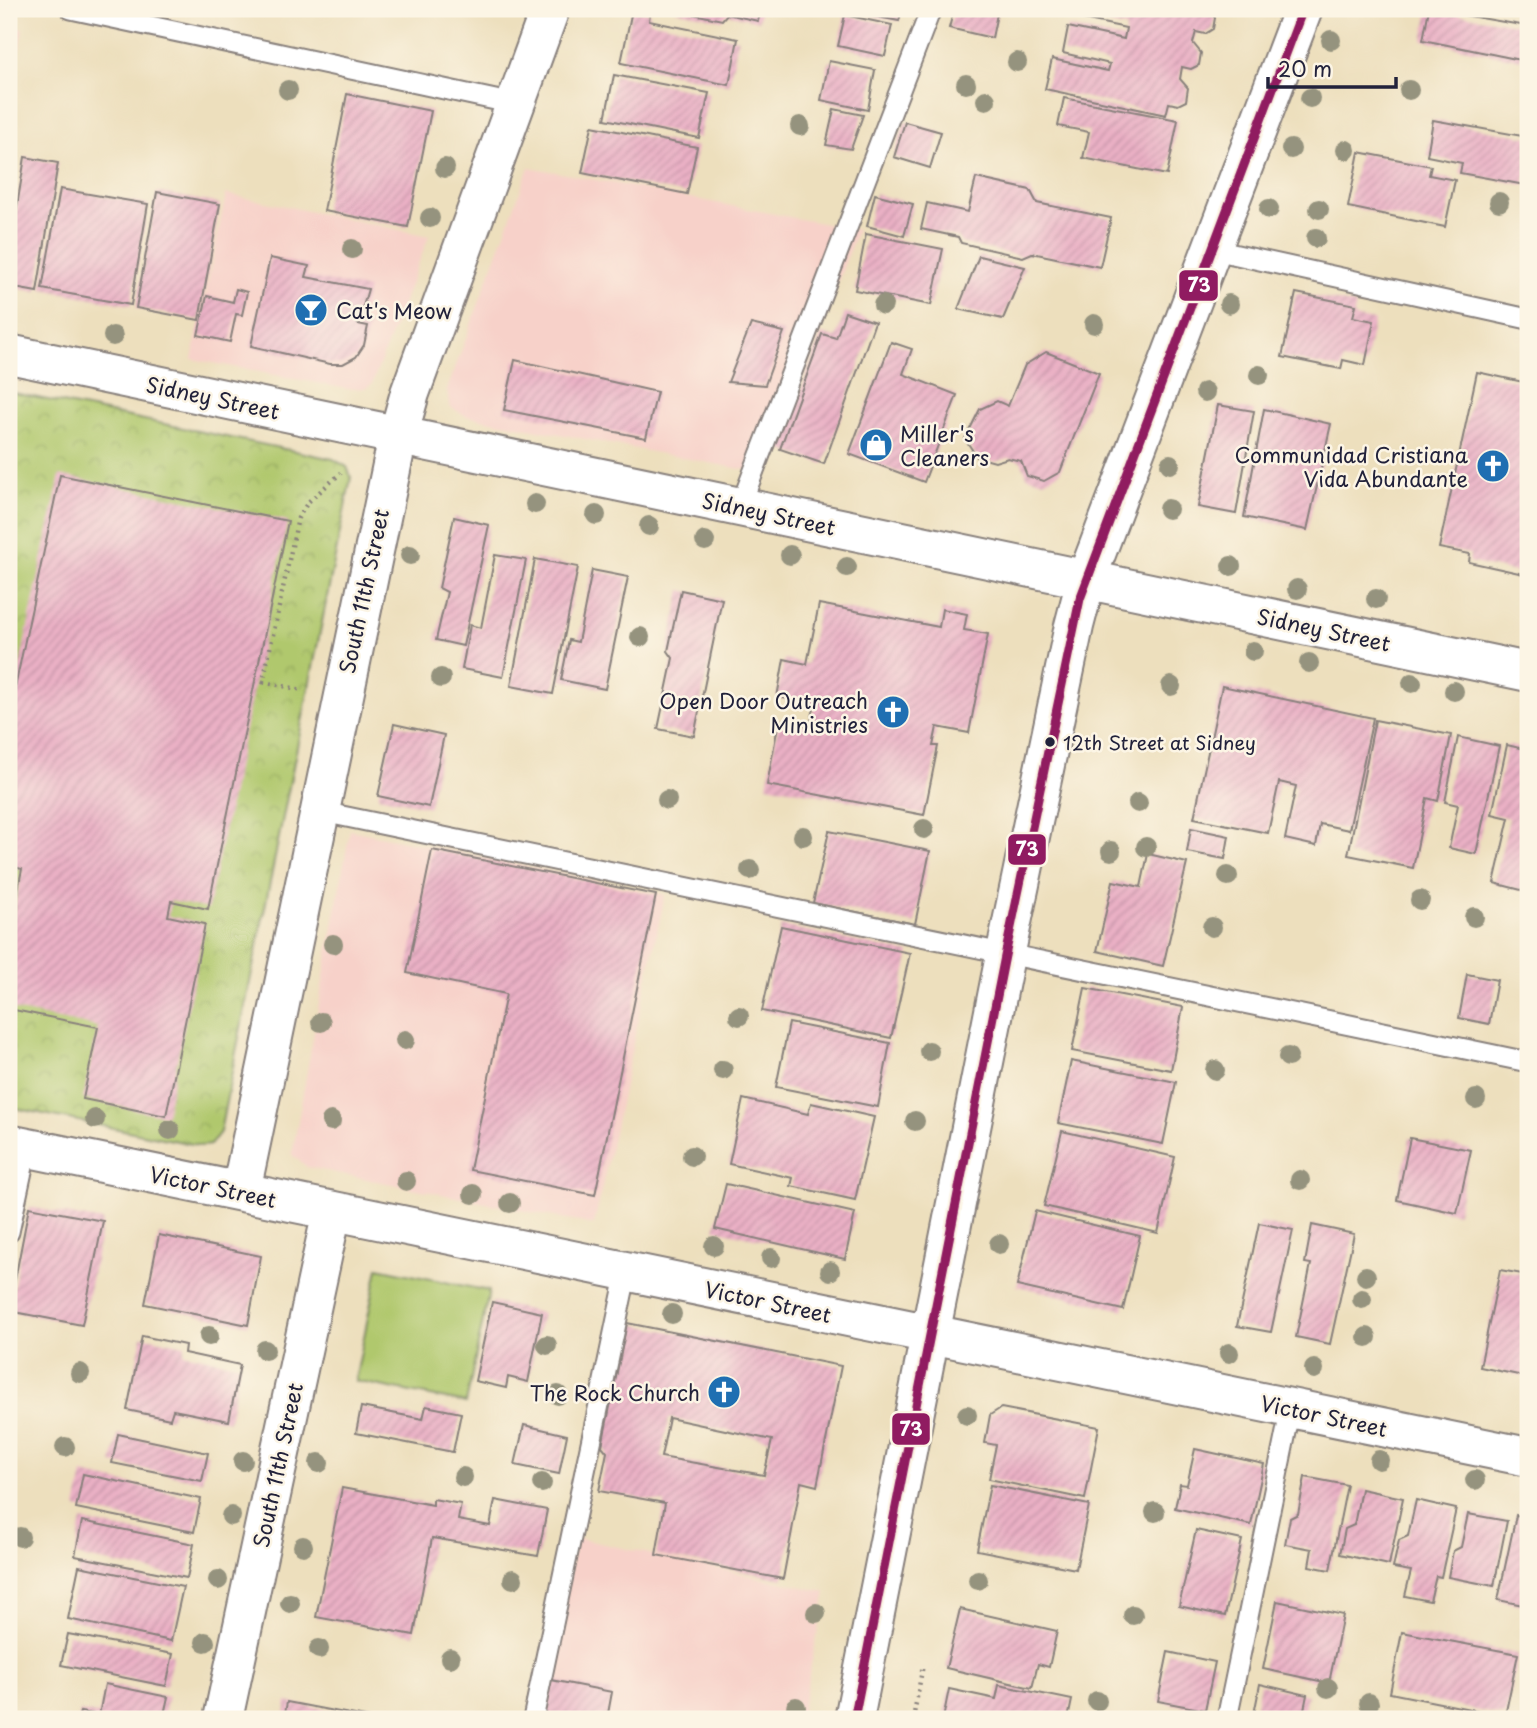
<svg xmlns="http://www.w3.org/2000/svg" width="1537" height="1728" font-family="'Playpen Sans',sans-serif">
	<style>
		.built { fill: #f7d1c9 }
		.grass { fill: #b0c86d; stroke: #697554; stroke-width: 2 }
		.park { fill: url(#park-crowns); stroke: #697554; stroke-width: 2 }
		.building { fill: url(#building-hatch); fill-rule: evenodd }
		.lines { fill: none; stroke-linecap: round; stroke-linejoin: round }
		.lane-casing { stroke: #88807c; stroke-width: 23 }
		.street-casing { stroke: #88807c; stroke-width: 42 }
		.secondary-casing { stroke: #88807c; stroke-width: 42 }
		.path { stroke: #88807c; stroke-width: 4.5; stroke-dasharray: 2 5; stroke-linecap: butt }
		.lane { stroke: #fff; stroke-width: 19 }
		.street { stroke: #fff; stroke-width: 38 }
		.secondary { stroke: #fff; stroke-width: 38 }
		.bus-1-casing { stroke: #fcf5e5; stroke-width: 14 }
		.bus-1 { stroke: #901b61; stroke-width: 9 }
		.tree { fill: #95937e }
		.bus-dot { fill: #22223b; stroke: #fcf5e5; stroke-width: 2.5 }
		.labels { text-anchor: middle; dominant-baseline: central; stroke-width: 5; stroke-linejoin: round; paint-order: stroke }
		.bus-label { font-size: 19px; fill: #22223b; stroke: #fcf5e5; text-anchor: start }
		.poi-label { font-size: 21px; fill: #22223b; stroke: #fcf5e5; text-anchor: end }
		.street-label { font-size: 21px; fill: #22223b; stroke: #fcf5e5 }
		.line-badge { stroke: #fcf5e5; stroke-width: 2.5 }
		.badge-label { font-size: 19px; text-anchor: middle; font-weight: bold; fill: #fff }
	</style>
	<defs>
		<pattern id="park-crowns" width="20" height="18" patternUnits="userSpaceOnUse" patternTransform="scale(1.75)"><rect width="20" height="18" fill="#b0c86d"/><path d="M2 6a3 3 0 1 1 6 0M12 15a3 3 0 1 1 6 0" fill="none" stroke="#97ac5f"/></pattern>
		<pattern id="building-hatch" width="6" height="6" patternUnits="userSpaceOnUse" patternTransform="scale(1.75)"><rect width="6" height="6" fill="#eab0c5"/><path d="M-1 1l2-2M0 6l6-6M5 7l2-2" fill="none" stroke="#c897aa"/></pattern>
	</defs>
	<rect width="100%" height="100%" fill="#fcf5e5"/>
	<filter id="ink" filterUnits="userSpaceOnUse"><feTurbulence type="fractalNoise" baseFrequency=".0143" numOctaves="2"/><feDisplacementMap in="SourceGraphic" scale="14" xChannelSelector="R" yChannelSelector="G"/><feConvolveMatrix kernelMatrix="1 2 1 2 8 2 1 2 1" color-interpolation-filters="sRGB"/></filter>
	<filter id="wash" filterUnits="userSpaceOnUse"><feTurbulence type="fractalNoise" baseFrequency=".00686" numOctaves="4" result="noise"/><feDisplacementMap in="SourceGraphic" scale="28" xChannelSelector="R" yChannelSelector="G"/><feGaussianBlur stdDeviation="1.57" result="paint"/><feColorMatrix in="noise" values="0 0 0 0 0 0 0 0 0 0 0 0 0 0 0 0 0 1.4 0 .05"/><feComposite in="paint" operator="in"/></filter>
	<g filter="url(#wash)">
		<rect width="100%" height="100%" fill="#eddfbd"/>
		<g class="built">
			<polygon points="9,26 23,29 9,98"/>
			<polygon points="529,167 857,230 767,474 466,416 450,407 447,390"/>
			<polygon points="226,194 429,236 372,384 366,388 348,389 192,359"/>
			<polygon points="350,830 665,895 594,1225 307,1167 292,1155"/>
			<polygon points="576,1538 826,1592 800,1719 540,1719"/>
		</g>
		<polygon class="grass" points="378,1268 489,1291 466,1403 355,1381"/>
		<polygon class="park" points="9,392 333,459 347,467 351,477 220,1132 210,1145 202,1146 9,1107"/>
		<g id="blocks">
			<g class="building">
				<polygon points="761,9 758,21 727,14 722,20 674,10"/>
				<polygon points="853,9 902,9 899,21 852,12"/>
				<polygon points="954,9 998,9 992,38 949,28"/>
				<polygon points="1070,9 1209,9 1215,18 1213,29 1205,34 1196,32 1193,43 1201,53 1199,65 1191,69 1182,67 1180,79 1188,88 1186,101 1178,105 1169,103 1166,115 1045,89 1052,59 1108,71 1110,64 1063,53 1068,27 1124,39 1126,28 1069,16"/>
				<polygon points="1429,9 1527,26 1521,60 1423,40"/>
				<polygon points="632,10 650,13 649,21 738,39 729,85 621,63"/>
				<polygon points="845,15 892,25 885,56 838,46"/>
				<polygon points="829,61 875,70 868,110 821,100"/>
				<polygon points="614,75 709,93 699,138 605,119"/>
				<polygon points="347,94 431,111 408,227 324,211"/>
				<polygon points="1064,98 1178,120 1167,175 1083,158 1089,132 1058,126"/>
				<polygon points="834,109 863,115 851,149 826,145"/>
				<polygon points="1433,120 1528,137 1525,185 1460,173 1462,163 1427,156"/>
				<polygon points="905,122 941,132 930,168 894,157"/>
				<polygon points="592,126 697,147 687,194 582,173"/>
				<polygon points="1359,152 1431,166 1429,175 1455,180 1445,227 1348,207"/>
				<polygon points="25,157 58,163 37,292 9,287 9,255"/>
				<polygon points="976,178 1030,190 1037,203 1111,218 1100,267 1032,253 1023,257 961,243 958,237 921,229 927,203 968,212"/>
				<polygon points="60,189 148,204 131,305 42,289"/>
				<polygon points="157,192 220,204 199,320 136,308"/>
				<polygon points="875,194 913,204 904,236 867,226"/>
				<polygon points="866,234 943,249 931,305 855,290"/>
				<polygon points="979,256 1025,267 1003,319 958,309"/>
				<polygon points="270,258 309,266 306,277 368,289 358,324 368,326 364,345 356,357 343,364 330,364 251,346"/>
				<polygon points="236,289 247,292 242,315 236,314 230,342 198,335 207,296 233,302"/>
				<polygon points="1296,293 1356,305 1353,317 1374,321 1365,365 1343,360 1341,369 1282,357"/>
				<polygon points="845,312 875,322 824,464 780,449 822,334 836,338"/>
				<polygon points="751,324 784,332 765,385 728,382"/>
				<polygon points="891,342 912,349 903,374 957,395 924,482 849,454"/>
				<polygon points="1046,352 1099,373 1060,472 1044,481 1027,476 1021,461 1008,458 995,462 977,457 965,439 980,409 997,401 1008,406 1025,365"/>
				<polygon points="515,360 657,392 646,438 504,410"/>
				<polygon points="1477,372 1528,383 1528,575 1469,562 1470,554 1439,548"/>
				<polygon points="1218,405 1254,411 1236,514 1198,507"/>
				<polygon points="1264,409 1331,424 1307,530 1244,517"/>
				<polygon points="60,475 288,521 208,909 171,901 168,916 205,924 166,1116 83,1099 98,1027 9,1009 9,934 22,869 9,866 9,716"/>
				<polygon points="454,517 489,525 463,646 436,640 447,592 439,588"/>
				<polygon points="495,555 526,560 503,677 462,669 470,625 481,628"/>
				<polygon points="535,559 578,567 553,694 511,686"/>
				<polygon points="592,570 628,577 605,689 561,680 569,640 578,642"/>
				<polygon points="681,590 722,599 694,736 658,729 673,658 668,651"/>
				<polygon points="819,604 939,627 942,609 967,614 964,630 988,634 969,733 937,727 933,746 938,746 924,815 767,785 779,720 810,726 815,704 777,697 784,659 807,664"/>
				<polygon points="1222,686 1373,718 1349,830 1320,824 1316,846 1285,839 1296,786 1279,782 1268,833 1194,818"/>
				<polygon points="1375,720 1451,735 1438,801 1427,798 1413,868 1348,855"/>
				<polygon points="394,724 444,735 429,807 378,796"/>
				<polygon points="1458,737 1499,746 1476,854 1449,848 1458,805 1445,802"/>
				<polygon points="1507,745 1528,750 1528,876 1525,891 1494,883 1509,818 1492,814"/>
				<polygon points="1191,828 1229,836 1225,859 1187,852"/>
				<polygon points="829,831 930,851 915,924 813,903"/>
				<polygon points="432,850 656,895 595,1195 470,1170 506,994 407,973"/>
				<polygon points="1148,854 1187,863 1163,966 1097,951 1113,881 1141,887"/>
				<polygon points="781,926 910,953 891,1038 762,1011"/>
				<polygon points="1467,974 1497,980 1489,1024 1459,1018"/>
				<polygon points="1085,988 1183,1007 1171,1070 1072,1051"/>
				<polygon points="789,1023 890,1043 878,1107 776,1087"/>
				<polygon points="1071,1061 1176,1082 1163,1144 1058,1123"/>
				<polygon points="743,1099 808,1114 811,1103 874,1117 855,1200 791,1186 793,1178 729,1164"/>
				<polygon points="1062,1131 1175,1157 1158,1233 1044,1206"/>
				<polygon points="1410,1138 1471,1150 1457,1213 1397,1200"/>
				<polygon points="726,1184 855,1213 845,1259 715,1229"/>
				<polygon points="29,1207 103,1221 82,1325 9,1311"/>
				<polygon points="1035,1211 1140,1236 1123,1310 1017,1286"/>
				<polygon points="1259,1223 1293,1230 1271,1332 1237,1326"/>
				<polygon points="1312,1225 1354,1234 1330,1344 1296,1337 1311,1264 1305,1263"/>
				<polygon points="159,1235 261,1256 248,1325 145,1304"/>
				<polygon points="1500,1270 1528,1275 1528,1377 1480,1367"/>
				<polygon points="492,1302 542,1313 528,1382 508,1377 506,1388 475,1381"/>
				<path d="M627,1323L841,1366L817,1486L801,1482L783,1579L656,1555L665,1503L599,1491L607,1452L602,1446ZM669,1418L772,1440L764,1475L661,1457Z"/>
				<polygon points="142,1336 185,1345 184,1353 240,1365 229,1421 173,1410 170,1419 127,1410"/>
				<polygon points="426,1406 461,1413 453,1452 356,1433 361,1407 423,1419"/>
				<polygon points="1001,1408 1099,1427 1085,1499 989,1479 996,1445 985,1443 990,1415"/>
				<polygon points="524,1425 567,1435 559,1474 515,1465"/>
				<polygon points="118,1434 208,1453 202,1481 112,1463"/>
				<polygon points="1195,1449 1264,1464 1251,1525 1175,1508 1180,1484 1187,1485"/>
				<polygon points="83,1474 201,1499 194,1532 76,1508"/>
				<polygon points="1305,1477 1347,1485 1330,1570 1309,1566 1312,1549 1285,1544 1290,1518 1298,1514"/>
				<polygon points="990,1485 1089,1505 1076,1569 977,1550"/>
				<polygon points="342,1488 433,1505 433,1499 461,1504 458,1520 490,1526 495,1500 547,1510 538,1556 432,1538 414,1635 316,1617"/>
				<polygon points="1361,1489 1403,1498 1389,1565 1340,1554 1345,1529 1354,1525"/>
				<polygon points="1416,1500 1456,1509 1441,1577 1436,1576 1430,1601 1405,1596 1411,1571 1393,1568 1399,1540 1408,1536"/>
				<polygon points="1468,1514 1507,1521 1494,1586 1448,1577 1453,1551 1461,1547"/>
				<polygon points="1516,1515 1528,1517 1528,1606 1498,1600"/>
				<polygon points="82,1521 194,1544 187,1578 75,1556"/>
				<polygon points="1196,1530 1242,1540 1225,1616 1179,1606"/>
				<polygon points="79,1566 183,1587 171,1641 68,1619"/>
				<polygon points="1277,1601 1343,1615 1329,1683 1263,1669"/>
				<polygon points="960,1609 1057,1631 1049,1667 1038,1664 1032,1688 946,1668"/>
				<polygon points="1402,1632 1518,1654 1505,1716 1390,1693"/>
				<polygon points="68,1634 173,1654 166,1686 61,1665"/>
				<polygon points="1168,1652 1215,1662 1205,1710 1158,1701"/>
				<polygon points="551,1680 612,1692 607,1719 542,1719"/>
				<polygon points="105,1684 168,1697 163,1719 78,1719 80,1712 99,1715"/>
				<polygon points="1260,1684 1307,1695 1302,1719 1253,1719"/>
				<polygon points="999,1685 1072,1700 1068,1719 943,1719 949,1689 996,1699"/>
				<polygon points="287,1702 371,1718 371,1719 284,1719"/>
			</g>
		</g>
	</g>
	<g filter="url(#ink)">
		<use href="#blocks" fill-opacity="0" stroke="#88807c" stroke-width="2"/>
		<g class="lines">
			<defs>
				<g id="lane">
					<polyline points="71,9 514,104"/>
					<polyline points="1210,249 1528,319"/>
					<polyline points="740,507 931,9"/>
					<polyline points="318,811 1528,1062"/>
					<polyline points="9,1232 27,1148"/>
					<polyline points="533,1719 627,1271"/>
					<polyline points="1227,1719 1291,1408"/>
				</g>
				<g id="street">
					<polyline points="1086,580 1303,9"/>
					<polyline points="9,1144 1528,1457"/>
					<polyline points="241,1191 398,436 410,393 550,9"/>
					<polyline points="223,1719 332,1211"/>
				</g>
				<g id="secondary">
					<polyline points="9,354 1528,672"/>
					<polyline points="854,1719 1005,956 1074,626 1086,580"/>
				</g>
			</defs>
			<use href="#lane" class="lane-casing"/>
			<use href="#street" class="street-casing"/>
			<use href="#secondary" class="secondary-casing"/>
			<g class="path">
				<polyline points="255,680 263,682 298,518 308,502 341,473"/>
				<polyline points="263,682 303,690"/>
				<polyline points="913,1719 923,1665"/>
			</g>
			<use href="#lane" class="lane"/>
			<use href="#street" class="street"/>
			<use href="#secondary" class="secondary"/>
			<defs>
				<polyline id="bus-1" points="854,1719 1005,956 1080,599 1303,9"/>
			</defs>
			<use href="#bus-1" class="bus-1-casing"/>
			<use href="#bus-1" class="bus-1"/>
		</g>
		<g class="tree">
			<circle cx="1331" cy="40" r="10"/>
			<circle cx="1017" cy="62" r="10"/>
			<circle cx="966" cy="84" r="10"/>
			<circle cx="288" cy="90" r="10"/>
			<circle cx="1409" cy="90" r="10"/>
			<circle cx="1310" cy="98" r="10"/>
			<circle cx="986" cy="100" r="10"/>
			<circle cx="800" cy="126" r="10"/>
			<circle cx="1291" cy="149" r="10"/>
			<circle cx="1346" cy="150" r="10"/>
			<circle cx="445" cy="168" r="10"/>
			<circle cx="1499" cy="202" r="10"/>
			<circle cx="1269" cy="209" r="10"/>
			<circle cx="1319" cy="209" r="10"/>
			<circle cx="430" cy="218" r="10"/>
			<circle cx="1316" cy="238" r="10"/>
			<circle cx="352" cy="249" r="10"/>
			<circle cx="1229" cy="304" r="10"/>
			<circle cx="883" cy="305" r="10"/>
			<circle cx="1094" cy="324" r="10"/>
			<circle cx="113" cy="336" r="10"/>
			<circle cx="1259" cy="375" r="10"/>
			<circle cx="1205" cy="392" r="10"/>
			<circle cx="1170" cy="464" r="10"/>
			<circle cx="535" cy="504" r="10"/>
			<circle cx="1168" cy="509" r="10"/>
			<circle cx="596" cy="515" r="10"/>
			<circle cx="649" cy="526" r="10"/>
			<circle cx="705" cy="541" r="10"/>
			<circle cx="410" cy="555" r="10"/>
			<circle cx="790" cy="555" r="10"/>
			<circle cx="1231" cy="566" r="10"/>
			<circle cx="847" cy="567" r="10"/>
			<circle cx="1297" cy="589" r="10"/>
			<circle cx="1376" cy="599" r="10"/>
			<circle cx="640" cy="637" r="10"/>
			<circle cx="1253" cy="651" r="10"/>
			<circle cx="1309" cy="663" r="10"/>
			<circle cx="441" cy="678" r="10"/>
			<circle cx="1412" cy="683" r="10"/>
			<circle cx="1171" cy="686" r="10"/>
			<circle cx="1454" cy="691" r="10"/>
			<circle cx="667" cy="800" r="10"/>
			<circle cx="1138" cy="803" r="10"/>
			<circle cx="924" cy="829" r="10"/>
			<circle cx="803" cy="836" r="10"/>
			<circle cx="1146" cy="847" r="10"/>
			<circle cx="1111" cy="851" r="10"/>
			<circle cx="750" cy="870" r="10"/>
			<circle cx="1228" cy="876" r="10"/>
			<circle cx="1420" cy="900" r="10"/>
			<circle cx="1474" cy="917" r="10"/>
			<circle cx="1212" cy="927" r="10"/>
			<circle cx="333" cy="944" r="10"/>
			<circle cx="739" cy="1016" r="10"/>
			<circle cx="321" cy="1022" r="10"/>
			<circle cx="405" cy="1040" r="10"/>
			<circle cx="929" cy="1051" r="10"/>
			<circle cx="1288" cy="1057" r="10"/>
			<circle cx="723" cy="1070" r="10"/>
			<circle cx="1215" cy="1070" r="10"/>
			<circle cx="1476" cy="1099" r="10"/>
			<circle cx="95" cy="1119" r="10"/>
			<circle cx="331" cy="1121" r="10"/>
			<circle cx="915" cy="1121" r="10"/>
			<circle cx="170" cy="1130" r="10"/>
			<circle cx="692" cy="1156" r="10"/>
			<circle cx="1300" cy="1180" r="10"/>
			<circle cx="406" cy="1181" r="10"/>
			<circle cx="473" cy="1194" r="10"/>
			<circle cx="510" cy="1203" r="10"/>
			<circle cx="999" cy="1244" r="10"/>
			<circle cx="714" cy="1246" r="10"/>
			<circle cx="771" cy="1258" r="10"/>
			<circle cx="830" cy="1271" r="10"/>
			<circle cx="1366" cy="1276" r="10"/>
			<circle cx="1362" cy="1299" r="10"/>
			<circle cx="672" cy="1314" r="10"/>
			<circle cx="209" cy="1336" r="10"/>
			<circle cx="1367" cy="1337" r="10"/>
			<circle cx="547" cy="1345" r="10"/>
			<circle cx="265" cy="1350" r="10"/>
			<circle cx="1229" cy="1353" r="10"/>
			<circle cx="1314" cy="1369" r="10"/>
			<circle cx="80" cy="1373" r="10"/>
			<circle cx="558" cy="1395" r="10"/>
			<circle cx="967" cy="1415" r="10"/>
			<circle cx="65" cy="1447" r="10"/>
			<circle cx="1379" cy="1460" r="10"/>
			<circle cx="243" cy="1461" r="10"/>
			<circle cx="319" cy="1463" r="10"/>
			<circle cx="463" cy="1477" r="10"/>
			<circle cx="1475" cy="1480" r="10"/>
			<circle cx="542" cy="1483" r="10"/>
			<circle cx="1155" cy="1512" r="10"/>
			<circle cx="231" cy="1516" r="10"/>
			<circle cx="20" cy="1537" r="10"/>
			<circle cx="303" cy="1546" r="10"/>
			<circle cx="513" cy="1579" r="10"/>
			<circle cx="218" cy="1580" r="10"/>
			<circle cx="978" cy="1580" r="10"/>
			<circle cx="290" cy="1603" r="10"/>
			<circle cx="816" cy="1613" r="10"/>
			<circle cx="1133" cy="1615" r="10"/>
			<circle cx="205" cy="1642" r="10"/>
			<circle cx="319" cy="1649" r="10"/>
			<circle cx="450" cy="1658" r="10"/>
			<circle cx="1328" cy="1688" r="10"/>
			<circle cx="1097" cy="1701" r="10"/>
			<circle cx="1369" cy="1703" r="10"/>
			<circle cx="796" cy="1707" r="10"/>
		</g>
	</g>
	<defs>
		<symbol id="bar-disc" viewBox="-11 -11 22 22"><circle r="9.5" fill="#1f6fb2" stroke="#fcf5e5"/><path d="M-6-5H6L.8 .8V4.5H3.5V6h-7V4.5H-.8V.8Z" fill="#fff"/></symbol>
		<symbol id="shop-disc" viewBox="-11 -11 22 22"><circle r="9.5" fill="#1f6fb2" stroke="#fcf5e5"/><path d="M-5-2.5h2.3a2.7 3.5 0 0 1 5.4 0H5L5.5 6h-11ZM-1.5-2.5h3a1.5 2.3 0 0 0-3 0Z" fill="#fff"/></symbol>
		<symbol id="church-disc" viewBox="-11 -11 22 22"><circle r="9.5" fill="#1f6fb2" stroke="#fcf5e5"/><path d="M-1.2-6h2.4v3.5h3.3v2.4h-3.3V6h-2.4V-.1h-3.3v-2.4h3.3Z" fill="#fff"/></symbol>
	</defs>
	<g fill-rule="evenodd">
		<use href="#bar-disc" x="292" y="291" width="38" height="38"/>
		<use href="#shop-disc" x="857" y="426" width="38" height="38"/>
		<use href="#church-disc" x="1474" y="447" width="38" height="38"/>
		<use href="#church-disc" x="874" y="693" width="38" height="38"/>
		<use href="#church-disc" x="705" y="1373" width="38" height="38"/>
	</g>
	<circle class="bus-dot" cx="1050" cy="742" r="6"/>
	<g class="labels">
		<g class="bus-label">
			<text x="1063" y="742">12th Street at Sidney</text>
		</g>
		<g class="poi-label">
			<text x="336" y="310" text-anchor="start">Cat's Meow</text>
			<text x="900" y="433" text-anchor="start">Miller's<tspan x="900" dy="24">Cleaners</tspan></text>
			<text x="1468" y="454">Communidad Cristiana<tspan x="1468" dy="24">Vida Abundante</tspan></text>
			<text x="868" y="700">Open Door Outreach<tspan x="868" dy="24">Ministries</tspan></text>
			<text x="700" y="1392">The Rock Church</text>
		</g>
		<g class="street-label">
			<text transform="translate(213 397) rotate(12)">Sidney Street</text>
			<text transform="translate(769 513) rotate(12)">Sidney Street</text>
			<text transform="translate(363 591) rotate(-78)">South 11th Street</text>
			<text transform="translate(1324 629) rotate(12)">Sidney Street</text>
			<text transform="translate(213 1186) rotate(12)">Victor Street</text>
			<text transform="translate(768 1301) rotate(12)">Victor Street</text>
			<text transform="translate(1324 1415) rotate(12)">Victor Street</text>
			<text transform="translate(277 1465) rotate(-78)">South 11th Street</text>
		</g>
	</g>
	<g class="line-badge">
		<rect x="1178" y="269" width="41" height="33" rx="7" fill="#901b61"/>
		<rect x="1007" y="833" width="40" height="33" rx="7" fill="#901b61"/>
		<rect x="891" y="1412" width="40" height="34" rx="7" fill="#901b61"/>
	</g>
	<g class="badge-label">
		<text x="1199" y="292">73</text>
		<text x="1027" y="856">73</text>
		<text x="911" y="1436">73</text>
	</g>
	<rect width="1537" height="1728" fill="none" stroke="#fcf5e5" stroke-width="35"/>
	<path d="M1268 77v10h128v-10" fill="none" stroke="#22223b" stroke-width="3.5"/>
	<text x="1278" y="77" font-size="21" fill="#22223b" stroke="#fcf5e5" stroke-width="5" paint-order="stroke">20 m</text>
</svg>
